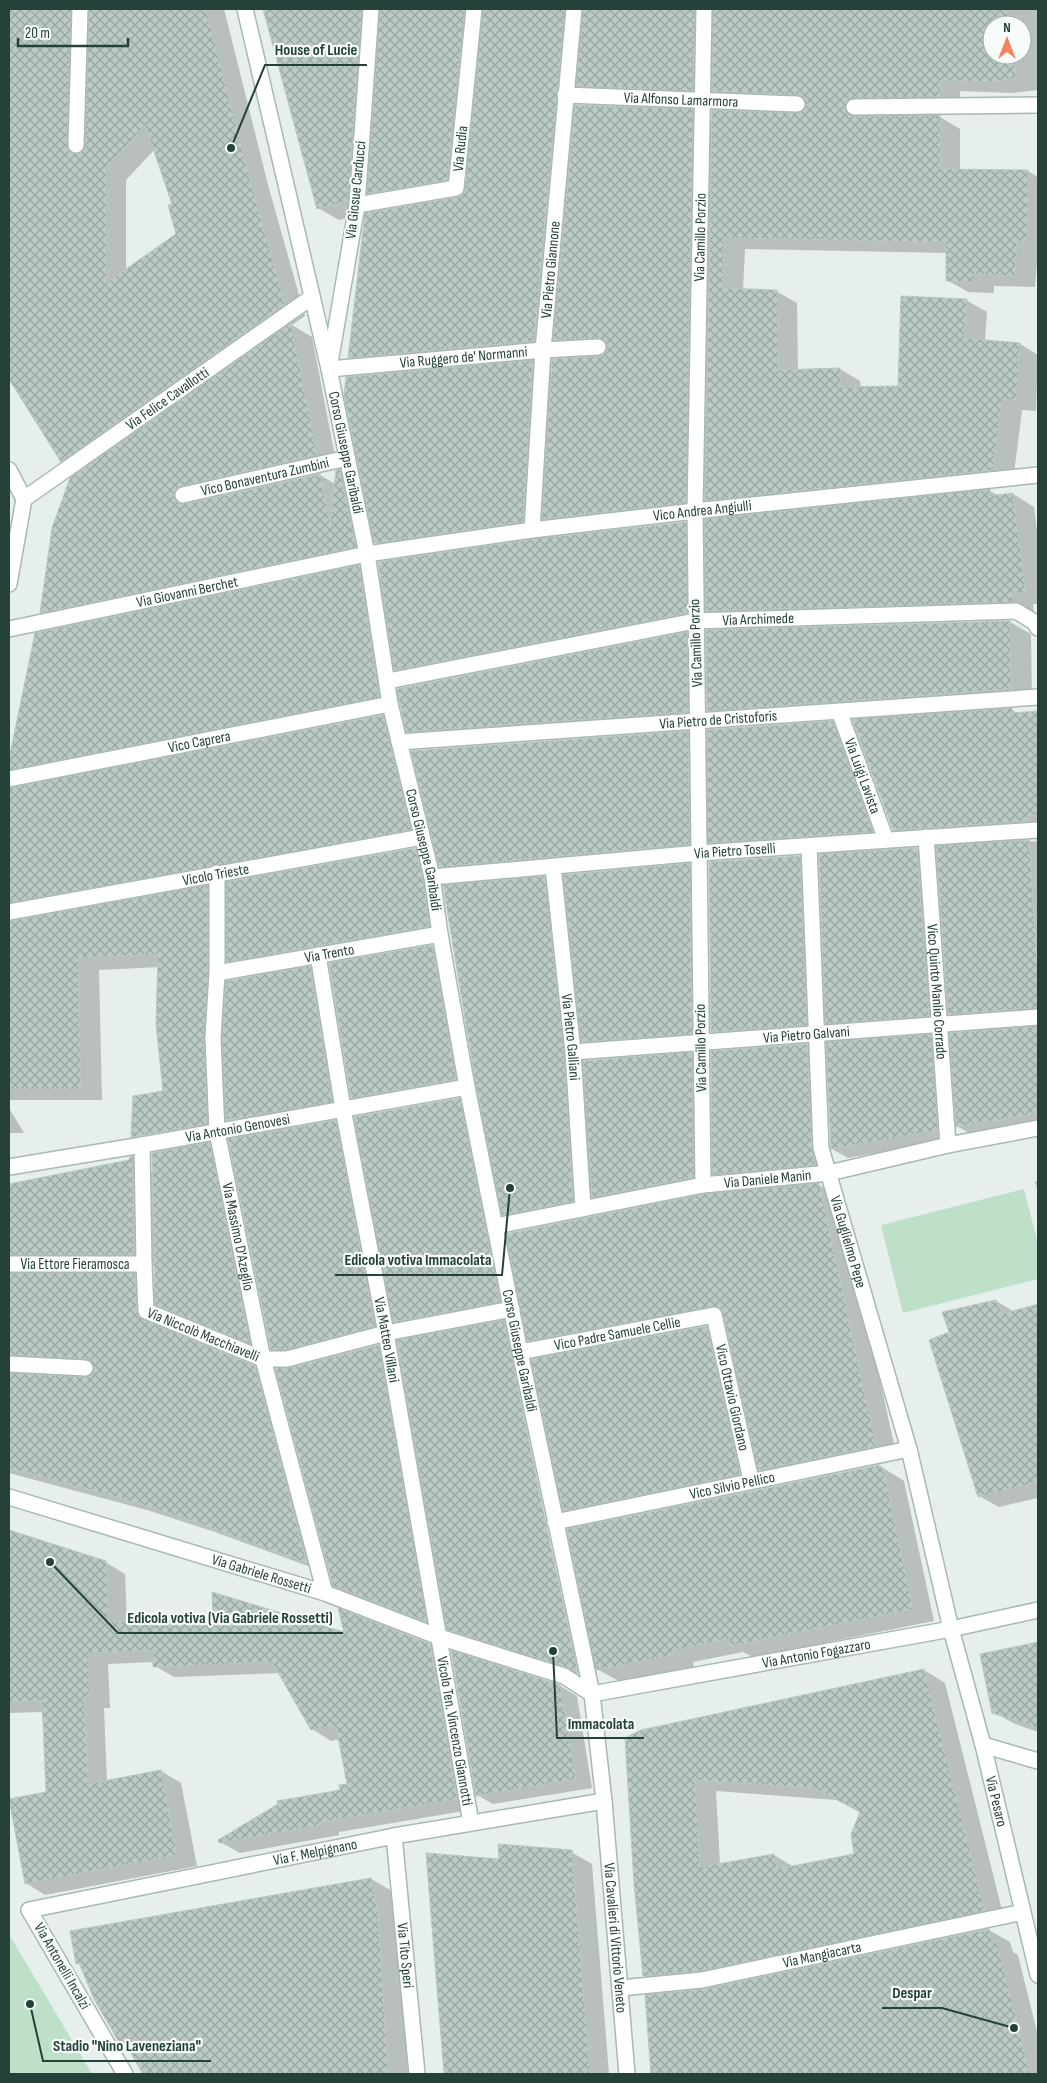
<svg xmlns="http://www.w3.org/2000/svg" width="1047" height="2083" font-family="'Sofia Sans Condensed',sans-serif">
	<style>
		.pitch { fill: #bfe0c8 }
		.shadow { fill: #0003; fill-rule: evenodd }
		.building { fill: url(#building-cross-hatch); stroke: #b8c9c2; fill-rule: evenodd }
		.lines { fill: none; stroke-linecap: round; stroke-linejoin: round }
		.minor-casing { stroke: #a8b8b2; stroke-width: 18 }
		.minor { stroke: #fff; stroke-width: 15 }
		.labels { text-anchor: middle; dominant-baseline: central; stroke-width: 4.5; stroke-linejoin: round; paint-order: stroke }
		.street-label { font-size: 15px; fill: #24423a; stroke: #f7fbf9 }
		.leader { fill: none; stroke: #24423a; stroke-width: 2 }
		.callout-dot { fill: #24423a; stroke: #f7fbf9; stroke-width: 2 }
		.callout-label { font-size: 16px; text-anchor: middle; font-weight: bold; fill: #24423a; stroke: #f7fbf9; stroke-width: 4.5; stroke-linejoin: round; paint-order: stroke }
	</style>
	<defs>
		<pattern id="building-cross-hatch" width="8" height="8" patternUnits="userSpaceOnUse" patternTransform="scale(1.25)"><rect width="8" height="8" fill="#bbcac4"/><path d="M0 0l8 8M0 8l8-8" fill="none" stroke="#98a6a0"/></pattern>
	</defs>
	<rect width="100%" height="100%" fill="#e6efeb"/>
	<g class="pitch">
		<polygon points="1024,1189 1038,1244 1038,1279 903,1313 881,1225"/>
		<polygon points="9,1934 92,2074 9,2074"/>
	</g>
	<g class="shadow">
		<path d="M9,9H224L268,185L305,316L292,325L312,337L337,467L202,497L196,503L320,475L335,484L340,471L364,484L533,362L552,373L603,356L608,350L576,352L556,340L555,353L370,369L349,357L366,213L339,220L318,208L264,9H1038V90L1011,93L960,91V108L869,111L866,118L940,117L960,129V170L1028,171L1038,177V252L1035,287L994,286V293L968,292L947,280V253L745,249L743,290L776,291L797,303L798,370L840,369L860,381L861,388L899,387L966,300L987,312L985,341L1020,344L1038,355L1036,411L1022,410L1013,482L726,512L707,500V514L564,531L545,520L544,533L397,555L373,541L376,558L62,624L41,612L81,472L62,461L9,377ZM992,25H1022V55H992ZM578,86L598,97L713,102L714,91L734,102L807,105L806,110L797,115L713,122L692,111L576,106ZM155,149L173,204L178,235L126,271V180ZM465,192L463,196L458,198L368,214L370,194L389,205Z"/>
		<polygon points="990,491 999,496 1013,494 1034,507 1038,539 1038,604 1033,604 1034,613 728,623 707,611 708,625 417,682 394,669 397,690 687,633 703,643 704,721 424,741 408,731 401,700 399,701 400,708 30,781 9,769 359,567 382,580 685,523 706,535 706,521"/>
		<polygon points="1010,622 1031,634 1032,701 729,722 708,710"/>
		<polygon points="1012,710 1019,714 1038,712 1038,833 914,842 894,830"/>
		<polygon points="383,716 404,728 431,841 29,914 22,920 9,912 9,903 13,900 11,898 9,900 9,789"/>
		<polygon points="832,722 849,732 889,841 726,852 710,843 710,856 462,878 440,866 688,732 708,744"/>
		<polygon points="1038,841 1038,1020 970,1025 949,1014 937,847"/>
		<polygon points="415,849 432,859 446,935 244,971 228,962 228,982 310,968 327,977 348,1111 243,1121 227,1112 228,1125 187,1126 159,967 99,970 102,1100 9,1100 9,915 25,924 207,887 228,898"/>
		<polygon points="917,849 934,858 946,1025 843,1032 827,1023 820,855"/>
		<polygon points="800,857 816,866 823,1034 728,1041 712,1032"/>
		<polygon points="690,865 706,874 708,1043 599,1051 582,1041 584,1062 692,1054 708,1063 710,1186 609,1206 593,1197 594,1213 524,1227 501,1213 505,1235 705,1196 819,1185 840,1197 897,1458 781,1482 760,1470 726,1320 550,1352 526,1339 531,1361 707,1327 728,1339 761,1486 585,1522 562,1509 566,1531 880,1466 904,1481 934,1621 753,1657 743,1652 693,1662 694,1667 619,1681 595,1668 598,1684 580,1676 508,1335 506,1335 577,1675 469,1641 446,1628 447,1633 355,1598 334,1585 290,1369 378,1346 401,1359 504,1321 527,1335 523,1313 416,1333 392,1320 396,1338 293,1361 272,1349 335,1121 359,1135 459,1099 483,1113 544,878 566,890"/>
		<polygon points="432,946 449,956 472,1088 368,1107 352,1097"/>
		<polygon points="1038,1028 1038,1129 978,1138 957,1126 951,1034"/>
		<polygon points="930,1036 947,1045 953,1139 848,1158 832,1149"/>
		<polygon points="807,1045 824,1055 829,1163 831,1174 730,1184 713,1174 712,1052"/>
		<polygon points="9,1108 24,1133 9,1133"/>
		<path d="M210,1146L226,1155L266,1352L173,1314L156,1303L157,1324L159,1328L255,1367L275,1379L327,1573L212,1531L147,1510L9,1473V1185L133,1161L153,1173ZM30,1266H155L156,1287L135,1275H21V1271ZM30,1366L96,1369L90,1377L20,1375L22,1370Z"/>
		<polygon points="1035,1181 1038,1181 1038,1193"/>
		<polygon points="996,1301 1015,1312 1038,1305 1038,1498 999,1507 979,1496 951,1333"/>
		<polygon points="9,1531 105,1562 125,1574 127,1623 345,1634 430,1645 450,1656 476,1809 339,1832 339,1835 240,1853 220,1842 342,1791 348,1785 340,1739 331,1741 312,1729 280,1673 174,1677 155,1666 154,1662 108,1664 110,1708 104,1708 107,1782 161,1771 181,1783 197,1866 45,1895 26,1883 48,1793 44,1712 9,1713"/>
		<polygon points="1038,1643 1038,1732 1015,1724 993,1712 981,1655"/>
		<path d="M924,1670L945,1683L1005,1922L665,1988L644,1976L626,1738ZM716,1791L837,1800L861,1812L855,1855L794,1867L774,1855L720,1865Z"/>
		<polygon points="560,1686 577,1696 592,1788 493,1804 477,1795"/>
		<polygon points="571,1852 592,1864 609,2074 445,2074 428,1854 501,1860"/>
		<polygon points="371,1879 392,1891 398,1926 408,2074 144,2074 129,2047 120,2042 81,1965 77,1963"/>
		<polygon points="989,1930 1010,1942 1013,1952 1018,1955 1038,2036 1038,2074 653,2074 646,1996 704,1990"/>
	</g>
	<g class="building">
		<path d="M9,9H71L67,145L71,153L76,154L84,150L85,145L89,9H206L248,173L285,304L61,462L9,379ZM145,125L172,204L168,205L176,234L106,283V168Z"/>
		<polygon points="263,9 362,9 348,201 317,209"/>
		<polygon points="380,9 465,9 447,180 367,194"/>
		<polygon points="483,9 565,9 534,341 348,358 365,213 458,197 462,195 465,190"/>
		<polygon points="583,9 695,9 693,91 576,86"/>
		<polygon points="713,9 1006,9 1008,25 992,25 992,55 1013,55 1016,78 990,82 940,80 940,97 854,98 846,102 845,108 849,115 854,116 940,115 940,169 1028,170 1027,241 1017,241 1015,276 974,274 973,282 946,281 946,242 724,238 723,288 777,290 778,370 840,368 841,387 898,386 901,296 967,299 964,338 1020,343 1016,400 1002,399 993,470 705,501 712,110 797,113 805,109 806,104 802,96 797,95 712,91"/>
		<polygon points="575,105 693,109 686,503 542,519 552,359 599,356 604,355 607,347 606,342 598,338 553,340"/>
		<polygon points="291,323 317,455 181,486 174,492 174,498 180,504 185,504 320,474 330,523 336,470 340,469 356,547 40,613 52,528 70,478"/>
		<polygon points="533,360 523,522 374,543 344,395 346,377"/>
		<polygon points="990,489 989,496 1013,493 1026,594 1012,592 1013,602 706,611 704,519"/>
		<polygon points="686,522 687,613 394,670 378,562 533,539"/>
		<polygon points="359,565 379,697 9,770 9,759 35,633"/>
		<polygon points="1010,621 1011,689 707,711 706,630"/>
		<polygon points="687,632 688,712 406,732 397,689"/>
		<polygon points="1012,708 1012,713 1038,711 1038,815 1027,816 1027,821 893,830 852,719"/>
		<polygon points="383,715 411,830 9,903 9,788"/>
		<polygon points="833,721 873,832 708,843 707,730"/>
		<polygon points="688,731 690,844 439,867 411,751"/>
		<polygon points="1029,840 1038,977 1038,1008 948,1014 936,846"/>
		<polygon points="415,848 423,879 429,926 226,962 226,882"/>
		<polygon points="917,848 929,1016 825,1024 819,854"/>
		<polygon points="800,856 807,1025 711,1032 709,862"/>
		<polygon points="690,863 692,1034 581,1042 563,875"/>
		<polygon points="545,876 564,1053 573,1201 502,1215 476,1085 443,885"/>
		<polygon points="208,885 208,973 204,1037 207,1124 131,1137 133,1096 163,1091 156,1024 158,954 78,958 81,1089 9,1089 9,921"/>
		<polygon points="432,945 456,1079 351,1098 329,963"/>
		<polygon points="310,966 332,1102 226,1120 222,1038 226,981"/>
		<polygon points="1038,1026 1038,1113 956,1127 949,1033"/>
		<polygon points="931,1034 938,1130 831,1149 826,1042"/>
		<polygon points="807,1044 812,1149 815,1165 712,1175 711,1051"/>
		<polygon points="692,1052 694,1177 592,1197 583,1061"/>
		<polygon points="460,1098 500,1302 393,1322 354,1117"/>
		<polygon points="336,1120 375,1326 286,1350 271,1350 228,1139"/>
		<polygon points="210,1142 250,1344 155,1305 152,1153"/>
		<polygon points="133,1156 134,1255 9,1255 9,1184 129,1160 130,1157"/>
		<polygon points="819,1183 876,1446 758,1470 723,1313 717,1306 527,1341 506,1234 704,1194"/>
		<polygon points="9,1273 135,1273 137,1311 142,1319 255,1366 307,1563 190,1520 125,1499 9,1468 9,1373 85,1377 93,1373 94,1368 90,1360 85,1359 9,1355"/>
		<polygon points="996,1300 1002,1314 1038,1304 1038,1482 978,1497 929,1340 949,1332 942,1312"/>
		<polygon points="504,1320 546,1524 578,1673 567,1667 447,1630 397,1340"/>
		<polygon points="707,1326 740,1474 563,1511 531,1359"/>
		<polygon points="379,1345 427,1622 333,1586 275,1368 289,1368"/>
		<polygon points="880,1465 881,1468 883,1468 913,1609 730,1646 729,1638 672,1651 673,1655 596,1670 567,1529"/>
		<polygon points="9,1530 106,1561 108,1622 213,1618 212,1592 344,1632 338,1608 430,1644 457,1799 320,1822 320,1825 219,1843 218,1840 278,1804 277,1801 340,1790 339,1785 347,1784 336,1726 311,1730 272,1662 153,1667 153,1650 88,1653 90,1697 84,1697 88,1784 161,1770 177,1855 25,1884 9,1799 46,1792 42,1700 9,1702"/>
		<polygon points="1038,1642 1038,1728 992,1713 980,1654"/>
		<polygon points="451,1650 560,1685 576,1779 476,1796"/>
		<path d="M924,1669L985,1911L701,1971L643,1976L634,1883L625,1738L641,1730ZM695,1780L815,1788L860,1812L851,1834L854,1854L777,1869L774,1854L700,1867Z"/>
		<polygon points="498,1844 572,1850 590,2074 444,2074 426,1853 499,1859"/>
		<polygon points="371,1878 378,1913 388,2074 143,2074 124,2041 119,2042 94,1999 79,1963 76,1964 70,1931"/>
		<polygon points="989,1929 993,1943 997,1942 1030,2074 651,2074 645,1995 704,1989"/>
	</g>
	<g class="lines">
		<defs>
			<g id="minor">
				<path id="s1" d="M245,9L329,369L367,554L390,704L432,877L440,934L467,1087L520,1352L592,1694L604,1801L627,2074"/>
				<path id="s2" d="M371,9L357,205L329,369L543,350L598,347"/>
				<path id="s3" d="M565,95L797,104"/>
				<polyline points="854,107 1038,105"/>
				<polyline points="76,145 80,9"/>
				<path id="s4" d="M357,205L456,188L474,9"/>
				<polyline points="9,470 24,499"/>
				<path id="s5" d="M183,495L347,458"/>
				<path id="s6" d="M24,499L312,297"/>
				<path id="s7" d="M532,530L543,350L574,9"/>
				<polyline points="9,584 24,499"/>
				<path id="s8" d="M9,629L367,554L532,530L695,511L1038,475"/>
				<path id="s9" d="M388,681L695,621L1016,611L1034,622L1038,628"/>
				<path id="s10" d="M839,711L886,840"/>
				<path id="s11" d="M399,742L1038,697"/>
				<path id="s12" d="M9,779L390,704"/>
				<path id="s13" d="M926,837L948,1145"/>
				<path id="s14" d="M809,846L821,1148L909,1449L951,1629L983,1745L1038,1975"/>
				<path id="s15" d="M553,867L573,1052L583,1208"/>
				<path id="s16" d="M217,873V973L213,1038L217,1132L263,1359L325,1593"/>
				<path id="s17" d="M432,877L699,853L1038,830"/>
				<path id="s18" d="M9,912L422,837"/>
				<path id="s19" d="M318,955L343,1109L386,1333L471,1823"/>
				<path id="s20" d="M217,973L440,934"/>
				<path id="s21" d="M573,1052L1038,1017"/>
				<path id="s22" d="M9,1167L142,1145L467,1087"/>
				<path id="s23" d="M703,1185L695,511L704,9"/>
				<path id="s24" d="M496,1226L703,1185L829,1173L948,1145L1038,1128"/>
				<path id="s25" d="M9,1264H144L142,1145"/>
				<path id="s26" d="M144,1264L146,1311L263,1359H287L386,1333L512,1309"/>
				<path id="s27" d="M520,1352L714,1315L751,1480"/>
				<polyline points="9,1364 85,1368"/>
				<path id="s28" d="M9,1497L325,1593L439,1637L564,1676L592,1694"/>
				<path id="s29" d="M555,1522L909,1449"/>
				<path id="s30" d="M592,1694L951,1629L1038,1610"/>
				<polyline points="983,1745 1038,1761"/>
				<path id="s31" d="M394,1836L417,2074"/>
				<path id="s32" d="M620,1988L702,1980L1023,1912"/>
				<path id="s33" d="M125,2074L29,1910L394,1836L604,1801"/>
			</g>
		</defs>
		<use href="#minor" class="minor-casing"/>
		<use href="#minor" class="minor"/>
	</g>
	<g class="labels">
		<g class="street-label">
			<text stroke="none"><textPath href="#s3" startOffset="116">Via Alfonso Lamarmora</textPath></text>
			<text stroke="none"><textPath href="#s4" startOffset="140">Via Rudia</textPath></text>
			<text transform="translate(356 190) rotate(-84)">Via Giosue Carducci</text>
			<text stroke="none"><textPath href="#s23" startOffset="948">Via Camillo Porzio</textPath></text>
			<text stroke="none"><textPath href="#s7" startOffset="261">Via Pietro Giannone</textPath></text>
			<text stroke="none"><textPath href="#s2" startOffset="498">Via Ruggero de' Normanni</textPath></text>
			<text stroke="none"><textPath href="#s6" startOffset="175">Via Felice Cavallotti</textPath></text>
			<text stroke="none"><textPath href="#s1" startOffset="455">Corso Giuseppe Garibaldi</textPath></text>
			<text stroke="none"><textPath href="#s5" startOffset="84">Vico Bonaventura Zumbini</textPath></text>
			<text stroke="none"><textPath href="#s8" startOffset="704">Vico Andrea Angiulli</textPath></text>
			<text stroke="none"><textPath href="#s8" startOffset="182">Via Giovanni Berchet</textPath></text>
			<text stroke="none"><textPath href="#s9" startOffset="376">Via Archimede</textPath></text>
			<text transform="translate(696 643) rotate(-92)">Via Camillo Porzio</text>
			<text stroke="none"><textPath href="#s11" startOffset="320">Via Pietro de Cristoforis</textPath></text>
			<text stroke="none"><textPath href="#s12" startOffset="194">Vico Caprera</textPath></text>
			<text stroke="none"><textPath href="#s10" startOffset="69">Via Luigi Lavista</textPath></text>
			<text stroke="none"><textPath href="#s1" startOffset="860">Corso Giuseppe Garibaldi</textPath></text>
			<text stroke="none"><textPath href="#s17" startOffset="304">Via Pietro Toselli</textPath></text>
			<text stroke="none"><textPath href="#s18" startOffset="210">Vicolo Trieste</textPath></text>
			<text stroke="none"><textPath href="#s20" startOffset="114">Via Trento</textPath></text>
			<text stroke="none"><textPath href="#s13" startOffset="155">Vico Quinto Manlio Corrado</textPath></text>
			<text stroke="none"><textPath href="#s21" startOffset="234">Via Pietro Galvani</textPath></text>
			<text stroke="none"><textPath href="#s15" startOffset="171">Via Pietro Galliani</textPath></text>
			<text transform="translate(701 1048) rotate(-91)">Via Camillo Porzio</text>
			<text stroke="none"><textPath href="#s22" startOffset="232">Via Antonio Genovesi</textPath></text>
			<text stroke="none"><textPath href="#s24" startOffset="276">Via Daniele Manin</textPath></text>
			<text stroke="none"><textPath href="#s16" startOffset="366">Via Massimo D'Azeglio</textPath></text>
			<text stroke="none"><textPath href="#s14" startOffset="400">Via Guglielmo Pepe</textPath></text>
			<text stroke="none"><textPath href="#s25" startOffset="66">Via Ettore Fieramosca</textPath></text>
			<text stroke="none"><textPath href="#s26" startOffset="109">Via Niccolò Macchiavelli</textPath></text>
			<text stroke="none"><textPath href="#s27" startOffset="99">Vico Padre Samuele Cellie</textPath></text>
			<text stroke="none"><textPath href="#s19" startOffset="391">Via Matteo Villani</textPath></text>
			<text stroke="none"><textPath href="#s1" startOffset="1370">Corso Giuseppe Garibaldi</textPath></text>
			<text stroke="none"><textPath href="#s27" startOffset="282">Vico Ottavio Giordano</textPath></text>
			<text stroke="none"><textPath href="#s29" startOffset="181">Vico Silvio Pellico</textPath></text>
			<text stroke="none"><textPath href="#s28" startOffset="264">Via Gabriele Rossetti</textPath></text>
			<text stroke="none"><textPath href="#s30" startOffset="228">Via Antonio Fogazzaro</textPath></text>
			<text stroke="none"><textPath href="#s19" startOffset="788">Vicolo Ten. Vincenzo Giannotti</textPath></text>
			<text stroke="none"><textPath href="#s14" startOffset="979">Via Pesaro</textPath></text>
			<text stroke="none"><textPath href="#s33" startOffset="482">Via F. Melpignano</textPath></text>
			<text stroke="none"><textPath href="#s1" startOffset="1966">Via Cavalieri di Vittorio Veneto</textPath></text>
			<text stroke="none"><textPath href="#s32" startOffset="205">Via Mangiacarta</textPath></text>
			<text stroke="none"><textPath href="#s31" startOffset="120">Via Tito Speri</textPath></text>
			<text transform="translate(62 1966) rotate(60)">Via Antonelli Incalzi</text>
		</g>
	</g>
	<path class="leader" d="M231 148L265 65H367M510 1188L502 1275H335M50 1562L118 1633H343M553 1651L557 1738H644M1014 2028L942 2008H882M30 2004L43 2061H211"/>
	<g class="callout-dot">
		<circle cx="231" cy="148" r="5"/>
		<circle cx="510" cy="1188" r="5"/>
		<circle cx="50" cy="1562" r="5"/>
		<circle cx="553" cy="1651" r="5"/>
		<circle cx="1014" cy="2028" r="5"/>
		<circle cx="30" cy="2004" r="5"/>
	</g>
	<g class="callout-label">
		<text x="316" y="55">House of Lucie</text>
		<text x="418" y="1265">Edicola votiva Immacolata</text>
		<text x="230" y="1623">Edicola votiva (Via Gabriele Rossetti)</text>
		<text x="601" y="1729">Immacolata</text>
		<text x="912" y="1998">Despar</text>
		<text x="127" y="2051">Stadio "Nino Laveneziana"</text>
	</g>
	<rect width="1047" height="2083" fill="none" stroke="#24423a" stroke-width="20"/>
	<g transform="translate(1007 40)"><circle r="24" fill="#f7fbf9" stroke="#a3b1ad"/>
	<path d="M0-4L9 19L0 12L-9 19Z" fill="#f4845f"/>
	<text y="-8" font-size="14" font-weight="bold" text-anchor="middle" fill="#24423a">N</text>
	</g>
	<path d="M18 38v8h110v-8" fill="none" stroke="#24423a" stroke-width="2.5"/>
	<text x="25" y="38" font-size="15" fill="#24423a" stroke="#f7fbf9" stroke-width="4" paint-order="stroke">20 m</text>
</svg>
